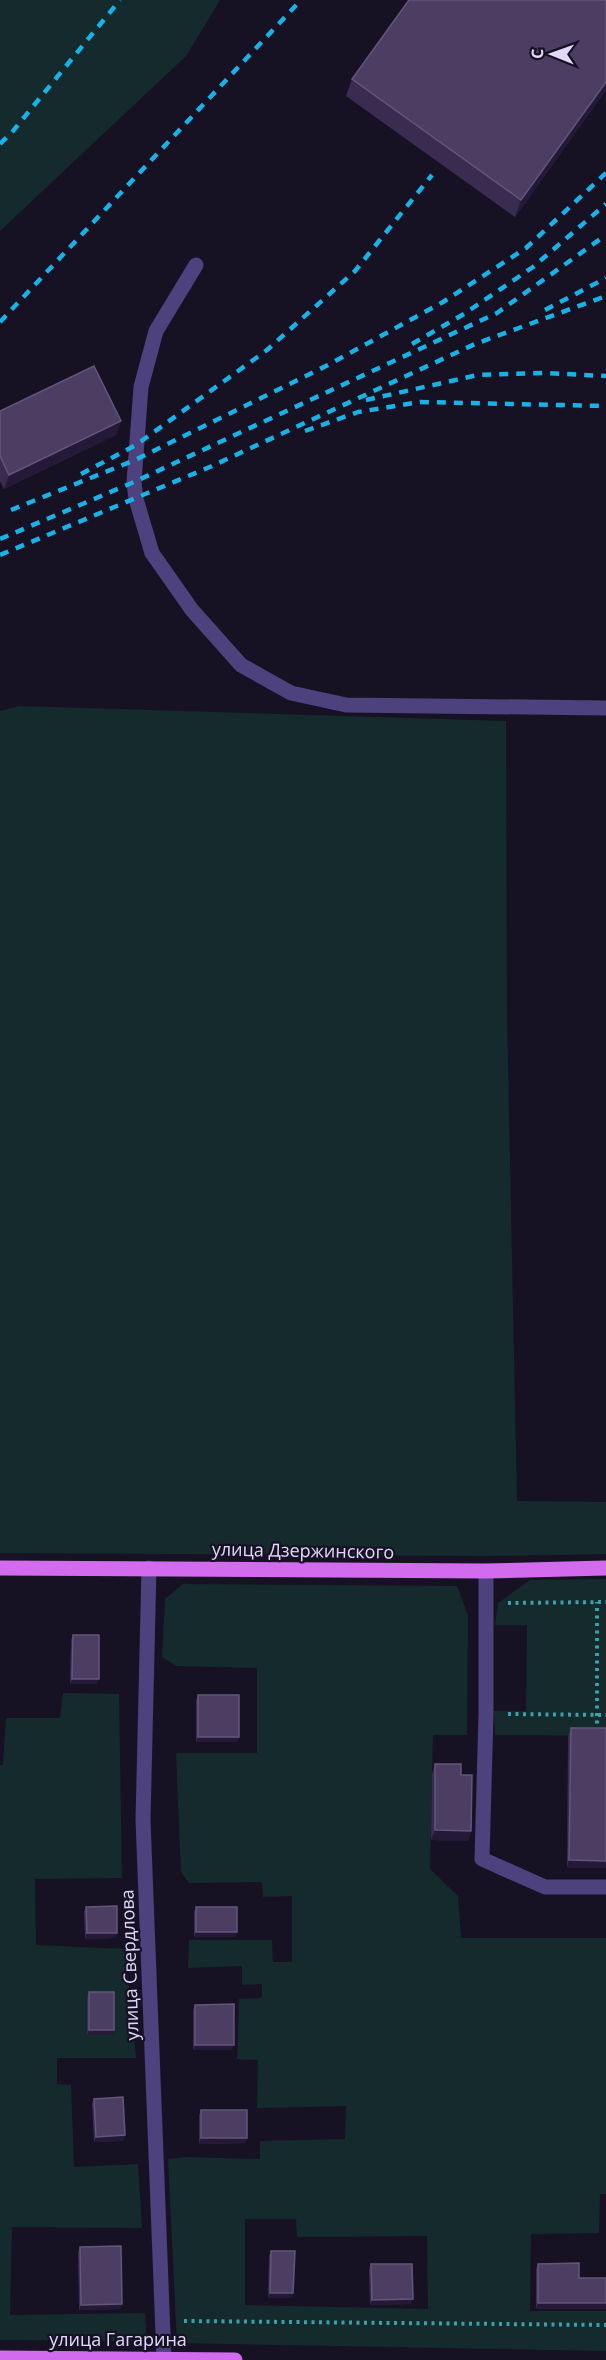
<svg xmlns="http://www.w3.org/2000/svg" width="606" height="2360" font-family="'Open Sans',sans-serif">
	<style>
		.green { fill: #152a2d; fill-rule: evenodd }
		.lines { fill: none; stroke-linecap: round; stroke-linejoin: round }
		.path { stroke: #3ca0ab; stroke-width: 4; stroke-dasharray: 3 4.5; stroke-linecap: butt }
		.lane { stroke: #4d417e; stroke-width: 15 }
		.street { stroke: #4d417e; stroke-width: 15 }
		.primary { stroke: #d36bef; stroke-width: 15 }
		.rail { stroke: #19b2e7; stroke-width: 4.5; stroke-dasharray: 9 8; stroke-linecap: butt }
		.wall { fill: #392c50 }
		.shaded-wall { fill: #241937 }
		.building { fill: #4b3e62; stroke: #63567a; stroke-width: 1.5 }
		.labels { text-anchor: middle; dominant-baseline: central; stroke-width: 4.5; stroke-linejoin: round; paint-order: stroke }
		.street-label { font-size: 18px; fill: #e2d8fb; stroke: #171124 }
	</style>
	<rect width="100%" height="100%" fill="#171124"/>
	<g class="green">
		<polygon points="0,0 220,0 186,56 0,231"/>
		<polygon points="19,706 506,721 507,1015 517,1501 606,1502 606,1554 486,1556 0,1553 0,711"/>
		<polygon points="606,1579 606,1736 495,1735 494,1711 526,1711 527,1625 495,1625 498,1603 530,1580"/>
		<path d="M183,1584L457,1586L468,1615L467,1735H433L430,1869L458,1896L461,1938H606V2194H600L599,2233L531,2234L530,2311H606V2351L177,2343L168,2159L187,2157L260,2159V2141L345,2139L346,2106L257,2108L258,2060L237,2059L239,1999L262,1998V1984L242,1985V1966L188,1968L189,1940H272L273,1962H292V1896L263,1897L262,1882L189,1883L181,1872L176,1753H257V1668L176,1666L162,1657L165,1599ZM245,2219H296L297,2237L427,2236L428,2309L245,2305Z"/>
		<polygon points="63,1693 119,1694 122,1878 35,1879 36,1945 125,1949 136,2058 57,2058 57,2084 71,2085 74,2167 138,2164 142,2228 12,2227 10,2315 145,2313 147,2341 0,2340 0,1765 3,1765 6,1718 60,1718"/>
	</g>
	<g class="lines">
		<g class="path">
			<polyline points="508,1603 606,1602"/>
			<polyline points="508,1714 606,1715"/>
			<polyline points="597,1731 597,1602"/>
			<polyline points="184,2321 606,2325"/>
		</g>
		<g class="lane">
			<polyline points="196,265 156,331 141,387 134,482 136,499 152,553 192,610 241,665 291,693 346,705 606,708"/>
			<polyline points="486,1571 486,1714 482,1859 545,1887 606,1887"/>
		</g>
		<polyline class="street" points="149,1568 143,1820 164,2360"/>
		<g class="primary">
			<polyline points="0,1568 486,1571 606,1568"/>
			<polyline points="0,2358 235,2360"/>
		</g>
		<g class="rail">
			<polyline points="0,144 13,131 120,0"/>
			<polyline points="545,310 606,278"/>
			<polyline points="0,322 301,0"/>
			<polyline points="412,344 464,314 533,267 606,204"/>
			<polyline points="366,400 478,375 544,373 606,376"/>
			<polyline points="305,431 358,412 420,402 606,406"/>
			<polyline points="81,474 136,445 267,350 355,271 432,175"/>
			<polyline points="11,510 135,460 328,365 443,302 526,248 606,173"/>
			<polyline points="0,539 134,482 497,313 606,235"/>
			<polyline points="0,555 212,466 475,344 606,296"/>
		</g>
	</g>
	<g class="wall">
		<polygon points="606,0 606,90 515,217 346,96 352,79"/>
		<polygon points="0,411 121,421 116,435 4,489 0,481"/>
		<polygon points="73,1635 97,1684 70,1684 71,1640"/>
		<polygon points="198,1695 239,1737 237,1742 196,1742 196,1700"/>
		<polygon points="571,1728 606,1868 567,1868 568,1736"/>
		<polygon points="435,1764 461,1775 471,1831 468,1841 431,1840 432,1774"/>
		<polygon points="86,1907 117,1933 115,1938 85,1939 84,1912"/>
		<polygon points="196,1907 237,1932 235,1937 194,1937 194,1912"/>
		<polygon points="89,1992 113,2035 87,2035 87,1998"/>
		<polygon points="195,2005 232,2050 193,2050 193,2010"/>
		<polygon points="94,2099 125,2135 123,2141 94,2142 92,2104"/>
		<polygon points="201,2110 247,2138 245,2143 199,2144 199,2115"/>
		<polygon points="80,2247 120,2309 79,2310 78,2253"/>
		<polygon points="271,2251 293,2293 292,2298 268,2298 269,2256"/>
		<polygon points="371,2264 411,2304 370,2305 369,2270"/>
		<polygon points="538,2264 579,2278 606,2278 606,2309 536,2309 536,2269"/>
	</g>
	<g class="shaded-wall">
		<polygon points="606,82 606,90 515,217 521,200"/>
		<polygon points="121,421 116,435 4,489 9,475"/>
		<polygon points="72,1679 99,1679 97,1684 70,1684"/>
		<polygon points="198,1737 239,1737 237,1742 196,1742"/>
		<polygon points="435,1830 471,1831 468,1841 431,1840"/>
		<polygon points="569,1860 606,1861 606,1868 567,1868"/>
		<polygon points="196,1932 237,1932 235,1937 194,1937"/>
		<polygon points="87,1933 117,1933 115,1938 85,1939"/>
		<polygon points="89,2030 114,2030 113,2035 87,2035"/>
		<polygon points="195,2045 234,2045 232,2050 193,2050"/>
		<polygon points="125,2135 123,2141 94,2142 96,2137"/>
		<polygon points="201,2138 247,2138 245,2143 199,2144"/>
		<polygon points="270,2293 293,2293 292,2298 268,2298"/>
		<polygon points="413,2299 411,2304 370,2305 372,2300"/>
		<polygon points="538,2303 606,2303 606,2309 536,2309"/>
		<polygon points="122,2304 120,2309 79,2310 81,2305"/>
	</g>
	<g class="building">
		<polygon points="409,0 606,0 606,82 521,200 352,79"/>
		<polygon points="94,366 121,421 9,475 0,456 0,411"/>
		<polygon points="73,1635 99,1635 99,1679 72,1679"/>
		<rect x="198" y="1695" width="41" height="42"/>
		<polygon points="571,1728 606,1728 606,1861 569,1860"/>
		<polygon points="435,1764 461,1764 461,1775 472,1775 471,1831 435,1830"/>
		<polygon points="117,1906 117,1933 87,1933 86,1907"/>
		<rect x="196" y="1907" width="41" height="25"/>
		<rect x="89" y="1992" width="25" height="38"/>
		<polygon points="234,2004 234,2045 195,2045 195,2005"/>
		<polygon points="123,2097 125,2135 96,2137 94,2099"/>
		<rect x="201" y="2110" width="46" height="28"/>
		<polygon points="121,2246 122,2304 81,2305 80,2247"/>
		<polygon points="271,2251 295,2251 293,2293 270,2293"/>
		<polygon points="579,2263 579,2278 606,2278 606,2303 538,2303 538,2264"/>
		<polygon points="371,2264 412,2264 413,2299 372,2300"/>
	</g>
	<g class="labels">
		<g class="street-label">
			<text transform="translate(303 1550) rotate(1)">улица Дзержинского</text>
			<text transform="translate(129 1965) rotate(-92)">улица Свердлова</text>
			<text x="118" y="2339">улица Гагарина</text>
		</g>
	</g>
	<g transform="translate(552 54) rotate(271)" stroke="#171124" stroke-width="4.5" paint-order="stroke">
	<path d="M0-4.5L10 22L0 15L-10 22Z" fill="#e2d8fb"/>
	<text y="-9" font-size="16" font-weight="bold" text-anchor="middle" fill="#e2d8fb">С</text>
	</g>
</svg>
